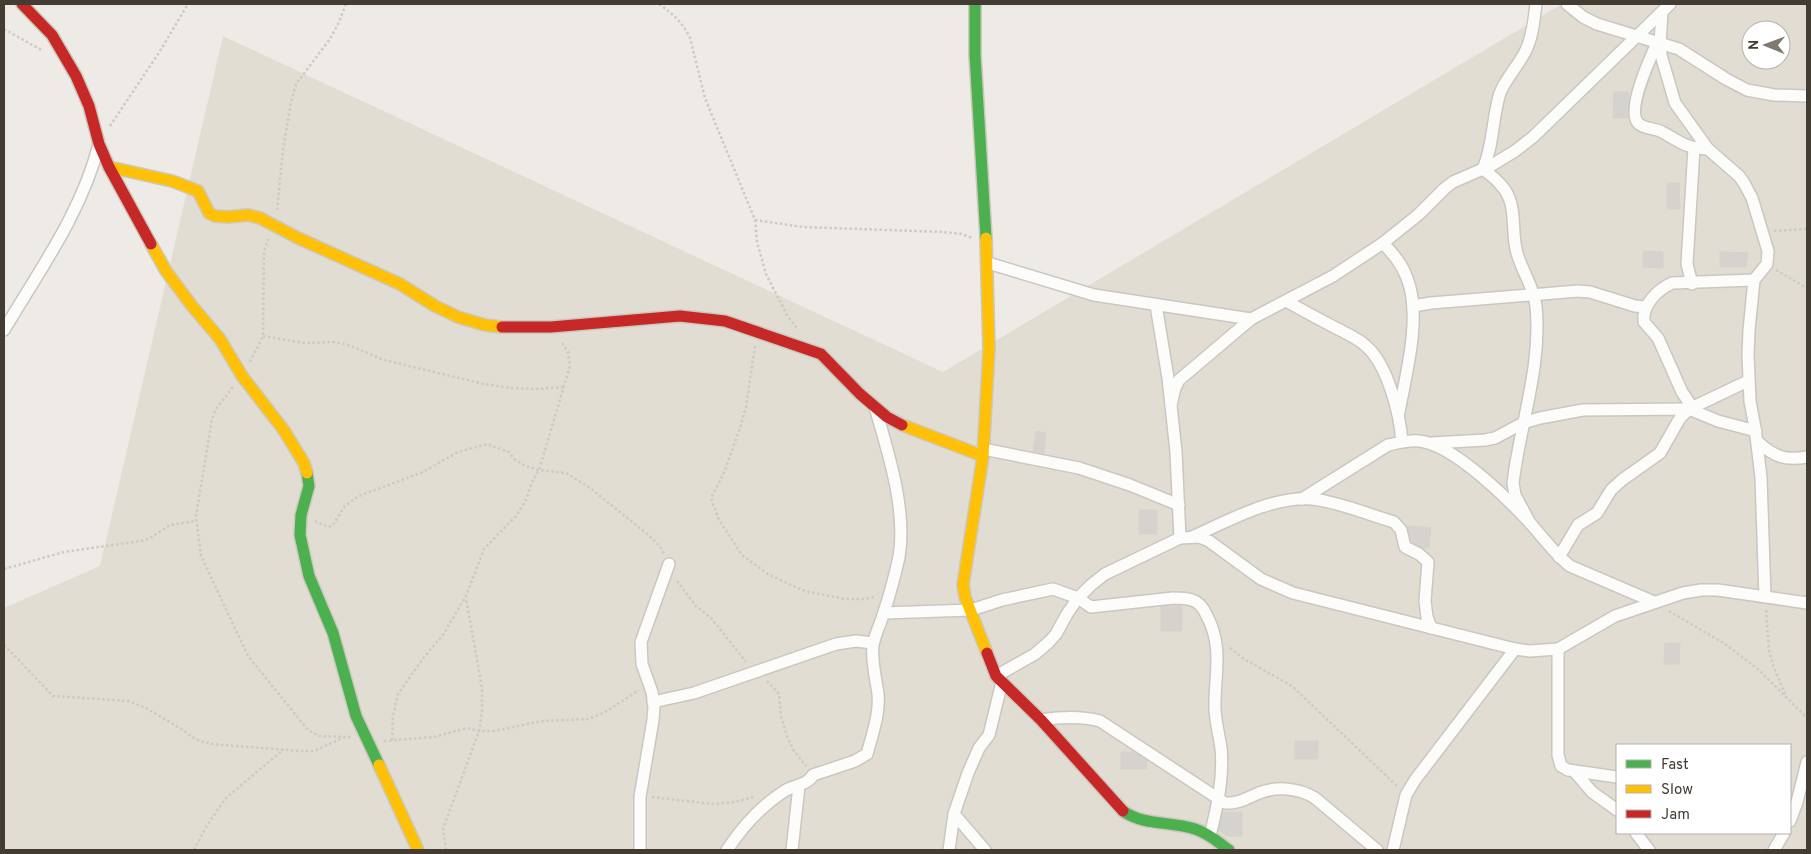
<svg xmlns="http://www.w3.org/2000/svg" width="1811" height="854" font-family="Overpass,sans-serif">
	<style>
		.residential { fill: #e2ddd3; fill-rule: evenodd }
		.building { fill: #d6d2cd; stroke: #d6d2cc }
		.lines { fill: none; stroke-linecap: round; stroke-linejoin: round }
		.street-casing { stroke: #cac7c2; stroke-width: 14 }
		.fast-casing { stroke: #cdc8bd; stroke-width: 14 }
		.slow-casing { stroke: #cdc8bd; stroke-width: 14 }
		.jam-casing { stroke: #cdc8bd; stroke-width: 14 }
		.path { stroke: #cccac5; stroke-width: 2.5; stroke-dasharray: 2.5 2.5; stroke-linecap: butt }
		.street { stroke: #fcfcfb; stroke-width: 11 }
		.fast { stroke: #4caf50; stroke-width: 11 }
		.slow { stroke: #ffc107; stroke-width: 11 }
		.jam { stroke: #c62828; stroke-width: 11 }
	</style>
	<rect width="100%" height="100%" fill="#eeebe6"/>
	<path class="residential" d="M1562,4H1807V850H4V608L100,566L223,36L943,372ZM1751,30H1781V60H1751ZM1617,745H1790V833H1617Z"/>
	<g class="building">
		<polygon points="1614,92 1629,92 1628,118 1613,118"/>
		<polygon points="1667,183 1679,183 1680,209 1667,209"/>
		<polygon points="1643,251 1663,252 1663,268 1643,267"/>
		<polygon points="1720,252 1748,253 1746,267 1720,267"/>
		<polygon points="1036,431 1046,433 1044,453 1033,451"/>
		<rect x="1139" y="510" width="18" height="24"/>
		<polygon points="1407,526 1431,528 1429,548 1423,548 1412,542"/>
		<polygon points="1173,606 1182,606 1182,631 1161,631 1161,607"/>
		<polygon points="1665,643 1680,643 1679,664 1664,664"/>
		<rect x="1295" y="741" width="23" height="18"/>
		<polygon points="1121,752 1134,752 1147,761 1147,769 1121,769"/>
		<polygon points="1223,812 1242,812 1242,836 1227,836 1219,830"/>
	</g>
	<g class="lines">
		<defs>
			<g id="street">
				<polyline points="1567,4 1583,17 1597,24 1679,49 1726,79 1747,90 1774,95 1807,96"/>
				<polyline points="1662,12 1660,44 1661,55 1675,103 1708,149 1739,176 1744,183 1752,198 1768,251 1767,264 1754,280 1749,330 1748,355 1750,401 1755,428 1761,477 1765,597"/>
				<path d="M1659,39C1652,54 1626,109 1638,123C1643,129 1655,128 1662,132C1681,142 1685,148 1708,149"/>
				<path d="M1383,243C1393,254 1402,264 1407,278C1422,316 1406,374 1399,412"/>
				<polyline points="988,263 1094,295 1251,319"/>
				<polyline points="1692,284 1687,264 1694,148"/>
				<path d="M1286,301C1304,311 1322,321 1340,330C1349,335 1359,339 1366,346C1388,365 1400,415 1402,442"/>
				<polyline points="1156,305 1168,378 1176,452 1180,538"/>
				<polyline points="1413,306 1431,303 1578,291 1590,292 1635,306 1646,307"/>
				<path d="M4,330C39,271 82,212 99,144"/>
				<polyline points="1171,405 1175,388 1179,380 1251,319 1333,276 1383,243 1418,215 1444,189 1453,182 1492,165 1515,151 1533,137 1670,4"/>
				<path d="M1692,407L1682,392L1658,338L1644,322C1642,305 1657,290 1672,283L1754,280"/>
				<path d="M1757,441C1773,456 1784,461 1807,457"/>
				<polyline points="1432,443 1485,440 1495,438 1523,423 1540,418 1583,410 1689,409 1718,421 1756,431"/>
				<polyline points="983,449 1079,468 1130,485 1179,505"/>
				<path d="M1302,499L1388,445C1398,443 1408,440 1419,441C1453,444 1508,499 1531,524C1544,539 1555,554 1570,566L1654,602"/>
				<path d="M1530,523L1515,495L1513,483C1520,424 1542,366 1536,306C1534,286 1520,269 1516,249C1511,227 1518,202 1500,184C1495,178 1489,174 1483,169C1494,144 1492,118 1500,93C1506,78 1519,65 1526,50C1533,36 1534,19 1536,4"/>
				<path d="M1192,537C1228,521 1272,496 1312,499C1336,501 1370,515 1394,522L1401,530L1405,547L1419,554L1428,562L1425,601L1427,617L1431,628"/>
				<polyline points="1559,557 1578,525 1597,513 1611,490 1622,480 1660,453 1680,418 1689,409 1748,381"/>
				<path d="M884,613L971,610L1002,600L1053,589L1078,598L1091,607L1173,598C1179,598 1186,598 1192,600C1199,602 1204,609 1207,616C1224,648 1214,676 1215,710C1216,723 1219,736 1221,748C1224,778 1217,807 1210,836"/>
				<polyline points="1558,649 1558,755 1561,766 1568,770 1617,777"/>
				<polyline points="996,676 1035,654 1049,642 1056,634 1067,614 1078,598 1091,585 1105,574 1180,538 1199,537 1209,541 1261,579 1293,593 1515,649 1530,651 1558,649 1615,616 1683,593 1701,590 1718,590 1807,603"/>
				<polyline points="653,702 694,693 836,644 856,641 873,643"/>
				<path d="M1041,720C1061,717 1081,716 1100,721L1225,803C1238,804 1247,798 1259,793C1277,786 1299,788 1315,798L1377,850"/>
				<polyline points="1574,771 1592,792 1617,810"/>
				<polyline points="954,814 985,850"/>
				<polyline points="1790,821 1797,802 1807,762"/>
				<polyline points="1636,833 1649,850"/>
				<polyline points="640,850 640,797 653,720 654,706 652,692 642,664 641,642 669,564"/>
				<path d="M727,850C742,827 760,807 783,792C792,785 807,786 813,775L855,761L867,754C872,735 880,714 878,694C876,678 871,661 873,645C875,634 881,623 884,612C890,594 895,575 899,557C907,510 888,452 875,407"/>
				<polyline points="792,850 799,786"/>
				<polyline points="949,850 954,814 968,773 979,748 989,735 1002,682"/>
				<polyline points="1393,850 1406,795 1415,780 1515,649"/>
				<polyline points="1774,850 1784,833"/>
			</g>
			<g id="fast">
				<polyline points="975,4 975,55 986,238"/>
				<polyline points="307,473 309,486 301,515 300,535 309,576 333,633 356,716 379,765"/>
				<path d="M1123,811C1144,826 1171,821 1195,829C1208,833 1218,842 1229,850"/>
			</g>
			<g id="slow">
				<polyline points="109,167 172,181 198,191 209,213 215,216 228,217 248,215 260,218 298,238 400,284 435,306 458,317 485,325 502,327"/>
				<polyline points="986,238 989,349 983,456 963,585 965,597 987,653"/>
				<polyline points="151,244 166,271 192,306 220,339 242,376 283,429 304,463 307,473"/>
				<polyline points="902,425 983,456"/>
				<polyline points="379,765 418,850"/>
			</g>
			<g id="jam">
				<polyline points="22,4 52,35 76,76 89,106 99,144 109,167 151,244"/>
				<polyline points="502,327 551,327 680,316 725,321 821,354 860,394 887,417 902,425"/>
				<polyline points="987,653 996,676 1041,720 1123,811"/>
			</g>
		</defs>
		<use href="#street" class="street-casing"/>
		<use href="#fast" class="fast-casing"/>
		<use href="#slow" class="slow-casing"/>
		<use href="#jam" class="jam-casing"/>
		<g class="path">
			<path d="M659,4C672,13 683,23 690,38L705,98L755,220L757,242L766,274L787,315L798,330"/>
			<polyline points="4,29 43,51"/>
			<polyline points="110,126 160,51 188,4"/>
			<polyline points="277,210 283,150 291,102 296,84 330,39 339,22 346,4"/>
			<polyline points="755,220 803,227 943,232 962,234 972,238"/>
			<polyline points="1774,231 1807,229"/>
			<polyline points="1776,270 1807,288"/>
			<polyline points="263,336 304,343 332,342 340,343 351,346 384,360 484,384 511,388 536,389 564,387"/>
			<polyline points="755,346 746,407 740,428 723,475 711,498 719,520 742,555 769,575 805,591 845,599 863,599 876,597"/>
			<polyline points="250,362 263,336 264,252 268,239"/>
			<polyline points="233,387 216,409 212,419 196,516 201,556 248,656 308,730 319,736 345,737"/>
			<polyline points="315,521 328,527 332,526 345,506 359,496 423,472 458,452 487,444 509,452 514,459 524,465 539,470 566,473 590,488 646,533 660,546 664,554"/>
			<polyline points="4,569 64,552 141,541 150,538 170,525 196,521"/>
			<polyline points="677,581 696,606 711,618 746,662"/>
			<polyline points="1766,610 1769,651 1774,668 1786,696"/>
			<polyline points="1669,611 1725,644 1759,670 1807,718"/>
			<polyline points="4,645 53,696 128,701 146,708 183,730 192,737 200,741 212,744 300,751 314,751 345,737 351,737"/>
			<polyline points="1230,648 1244,659 1292,686 1398,787"/>
			<polyline points="767,681 779,694 781,716 787,736 794,751 806,766"/>
			<polyline points="392,740 393,716 398,694 424,657 443,635 466,596 484,549 516,516 526,500 532,482 539,470 570,366 568,352 561,341"/>
			<polyline points="384,741 434,737 467,728 479,731 494,731 543,721 589,719 607,711 639,690"/>
			<polyline points="652,797 713,804 733,802 755,797"/>
			<polyline points="194,850 206,827 226,798 283,750"/>
			<polyline points="446,850 443,829 479,731 482,712 482,688 466,598"/>
		</g>
		<use href="#street" class="street"/>
		<use href="#fast" class="fast"/>
		<use href="#slow" class="slow"/>
		<use href="#jam" class="jam"/>
	</g>
	<rect width="1811" height="854" fill="none" stroke="#433c33" stroke-width="10"/>
	<rect x="1616" y="744" width="175" height="90" fill="#ffffff" stroke="#b4b1ad"/>
	<rect x="1626" y="760" width="25" height="8" fill="#4caf50" stroke="#b4b1ad"/>
	<text x="1661" y="769" font-size="15" fill="#433c33">Fast</text>
	<rect x="1626" y="785" width="25" height="8" fill="#ffc107" stroke="#b4b1ad"/>
	<text x="1661" y="794" font-size="15" fill="#433c33">Slow</text>
	<rect x="1626" y="810" width="25" height="8" fill="#c62828" stroke="#b4b1ad"/>
	<text x="1661" y="819" font-size="15" fill="#433c33">Jam</text>
	<g transform="translate(1766 45) rotate(271)"><circle r="24" fill="#ffffff" stroke="#b4b1ad"/>
	<path d="M0-4L9 19L0 12L-9 19Z" fill="#7f7972"/>
	<text y="-8" font-size="14" font-weight="bold" text-anchor="middle" fill="#433c33">N</text>
	</g>
</svg>
